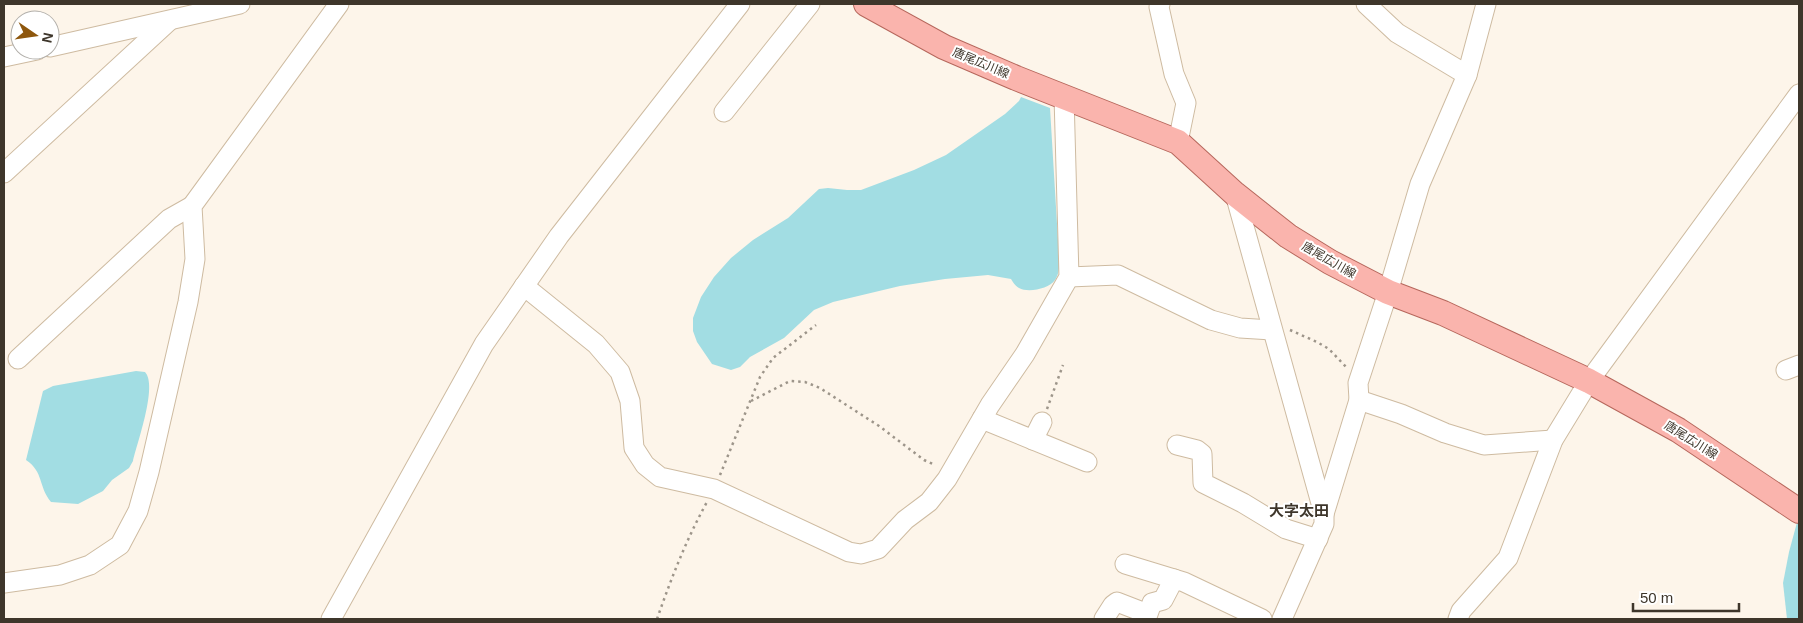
<svg xmlns="http://www.w3.org/2000/svg" width="1803" height="623" font-family="Arial,'Noto Sans JP',sans-serif">
	<style>
		.water { fill: #a2dde3 }
		.lines { fill: none; stroke-linecap: round; stroke-linejoin: round }
		.minor-casing { stroke: #cebba1; stroke-width: 21 }
		.major-casing { stroke: #b6675c; stroke-width: 26 }
		.path { stroke: #9d958a; stroke-width: 2.5; stroke-dasharray: 2.5 4; stroke-linecap: butt }
		.minor { stroke: #fff; stroke-width: 19 }
		.major { stroke: #fab4ad; stroke-width: 24 }
		.labels { text-anchor: middle; dominant-baseline: central; stroke-width: 4; stroke-linejoin: round; paint-order: stroke }
		.street-label { font-size: 12px; fill: #3e362b; stroke: #fff }
		.quarter-label { font-size: 15px; font-weight: bold; fill: #3e362b; stroke: #fff }
	</style>
	<rect width="100%" height="100%" fill="#fdf5ea"/>
	<g class="water">
		<path d="M1021,97L1050,108L1059,257C1059,265 1060,273 1055,280C1049,289 1028,293 1019,288C1015,286 1013,282 1011,279L988,275L945,279L900,286L833,302L814,310L784,338L750,357L740,367L731,370L712,364L697,342L693,331V318L701,297L714,277L731,258L753,240L788,218L819,189L828,188L847,190H861L914,170L946,155L1005,114L1019,101Z"/>
		<path d="M136,371L145,372C158,386 137,443 133,461L129,468L112,480L103,491L78,504L51,502C38,486 44,472 26,460L43,391L53,386Z"/>
		<polygon points="1799,515 1799,619 1787,619 1783,583 1789,552"/>
	</g>
	<g class="lines">
		<defs>
			<g id="minor">
				<polyline points="1160,4 1159,7 1174,74 1186,103 1178,142"/>
				<polyline points="1366,4 1397,33 1467,75"/>
				<polyline points="50,47 240,4"/>
				<polyline points="4,57 37,50"/>
				<polyline points="724,112 810,4"/>
				<polyline points="4,173 169,21"/>
				<polyline points="1235,194 1324,514 1324,524 1282,619"/>
				<polyline points="1069,277 1118,275 1211,320 1240,328 1272,330"/>
				<polyline points="524,286 596,344 620,372 630,401 634,448 645,465 660,477 714,489 849,552 861,554 878,549 905,520 929,502 947,479 990,405 1025,354 1069,277 1064,96"/>
				<polyline points="18,359 169,219 192,206"/>
				<polyline points="1786,370 1799,365"/>
				<polyline points="1359,400 1401,414 1445,433 1484,445 1553,440"/>
				<polyline points="982,419 1087,462"/>
				<polyline points="1033,440 1042,422"/>
				<polyline points="1177,445 1197,450 1202,454 1203,483 1243,503 1286,529 1318,539"/>
				<polyline points="1324,514 1359,400 1358,383 1388,292 1420,184 1467,75 1486,4"/>
				<polyline points="1125,564 1184,582 1262,619"/>
				<polyline points="4,583 60,575 90,565 120,545 138,511 149,472 188,302 195,259 192,206 339,4"/>
				<polyline points="331,619 484,344 559,236 740,4"/>
				<polyline points="1104,619 1113,605 1117,602 1148,614 1152,603 1163,600 1174,579"/>
				<polyline points="1458,619 1461,611 1508,558 1553,440 1589,381 1799,94"/>
			</g>
			<polyline id="major" points="866,4 944,47 1016,78 1178,142 1235,194 1288,236 1330,262 1388,292 1443,313 1589,381 1678,430 1799,511"/>
		</defs>
		<use href="#minor" class="minor-casing"/>
		<use href="#major" class="major-casing"/>
		<g class="path">
			<polyline points="1290,330 1317,342 1329,349 1347,368"/>
			<polyline points="751,401 790,381 805,382 820,388 879,426 924,460 935,465"/>
			<polyline points="1047,409 1063,365"/>
			<polyline points="720,475 760,377 773,358 816,325"/>
			<path d="M657,619C671,579 686,540 707,502"/>
		</g>
		<use href="#minor" class="minor"/>
		<use href="#major" class="major"/>
	</g>
	<g class="labels">
		<g class="street-label">
			<text transform="translate(981 63) rotate(23)">唐尾広川線</text>
			<text transform="translate(1329 260) rotate(30)">唐尾広川線</text>
			<text transform="translate(1691 440) rotate(32)">唐尾広川線</text>
		</g>
		<g class="quarter-label">
			<text x="1299" y="510">大字太田</text>
		</g>
	</g>
	<rect width="1803" height="623" fill="none" stroke="#3e362b" stroke-width="10"/>
	<g transform="translate(35 35) rotate(103)"><circle r="24" fill="#ffffff" stroke="#b2afaa"/>
	<path d="M0-4L9 19L0 12L-9 19Z" fill="#8e570d"/>
	<text y="-8" font-size="14" font-weight="bold" text-anchor="middle" fill="#3e362b">N</text>
	</g>
	<path d="M1633 603v8h106v-8" fill="none" stroke="#3e362b" stroke-width="2.5"/>
	<text x="1640" y="603" font-size="15" fill="#3e362b" stroke="#ffffff" stroke-width="4" paint-order="stroke">50 m</text>
</svg>
